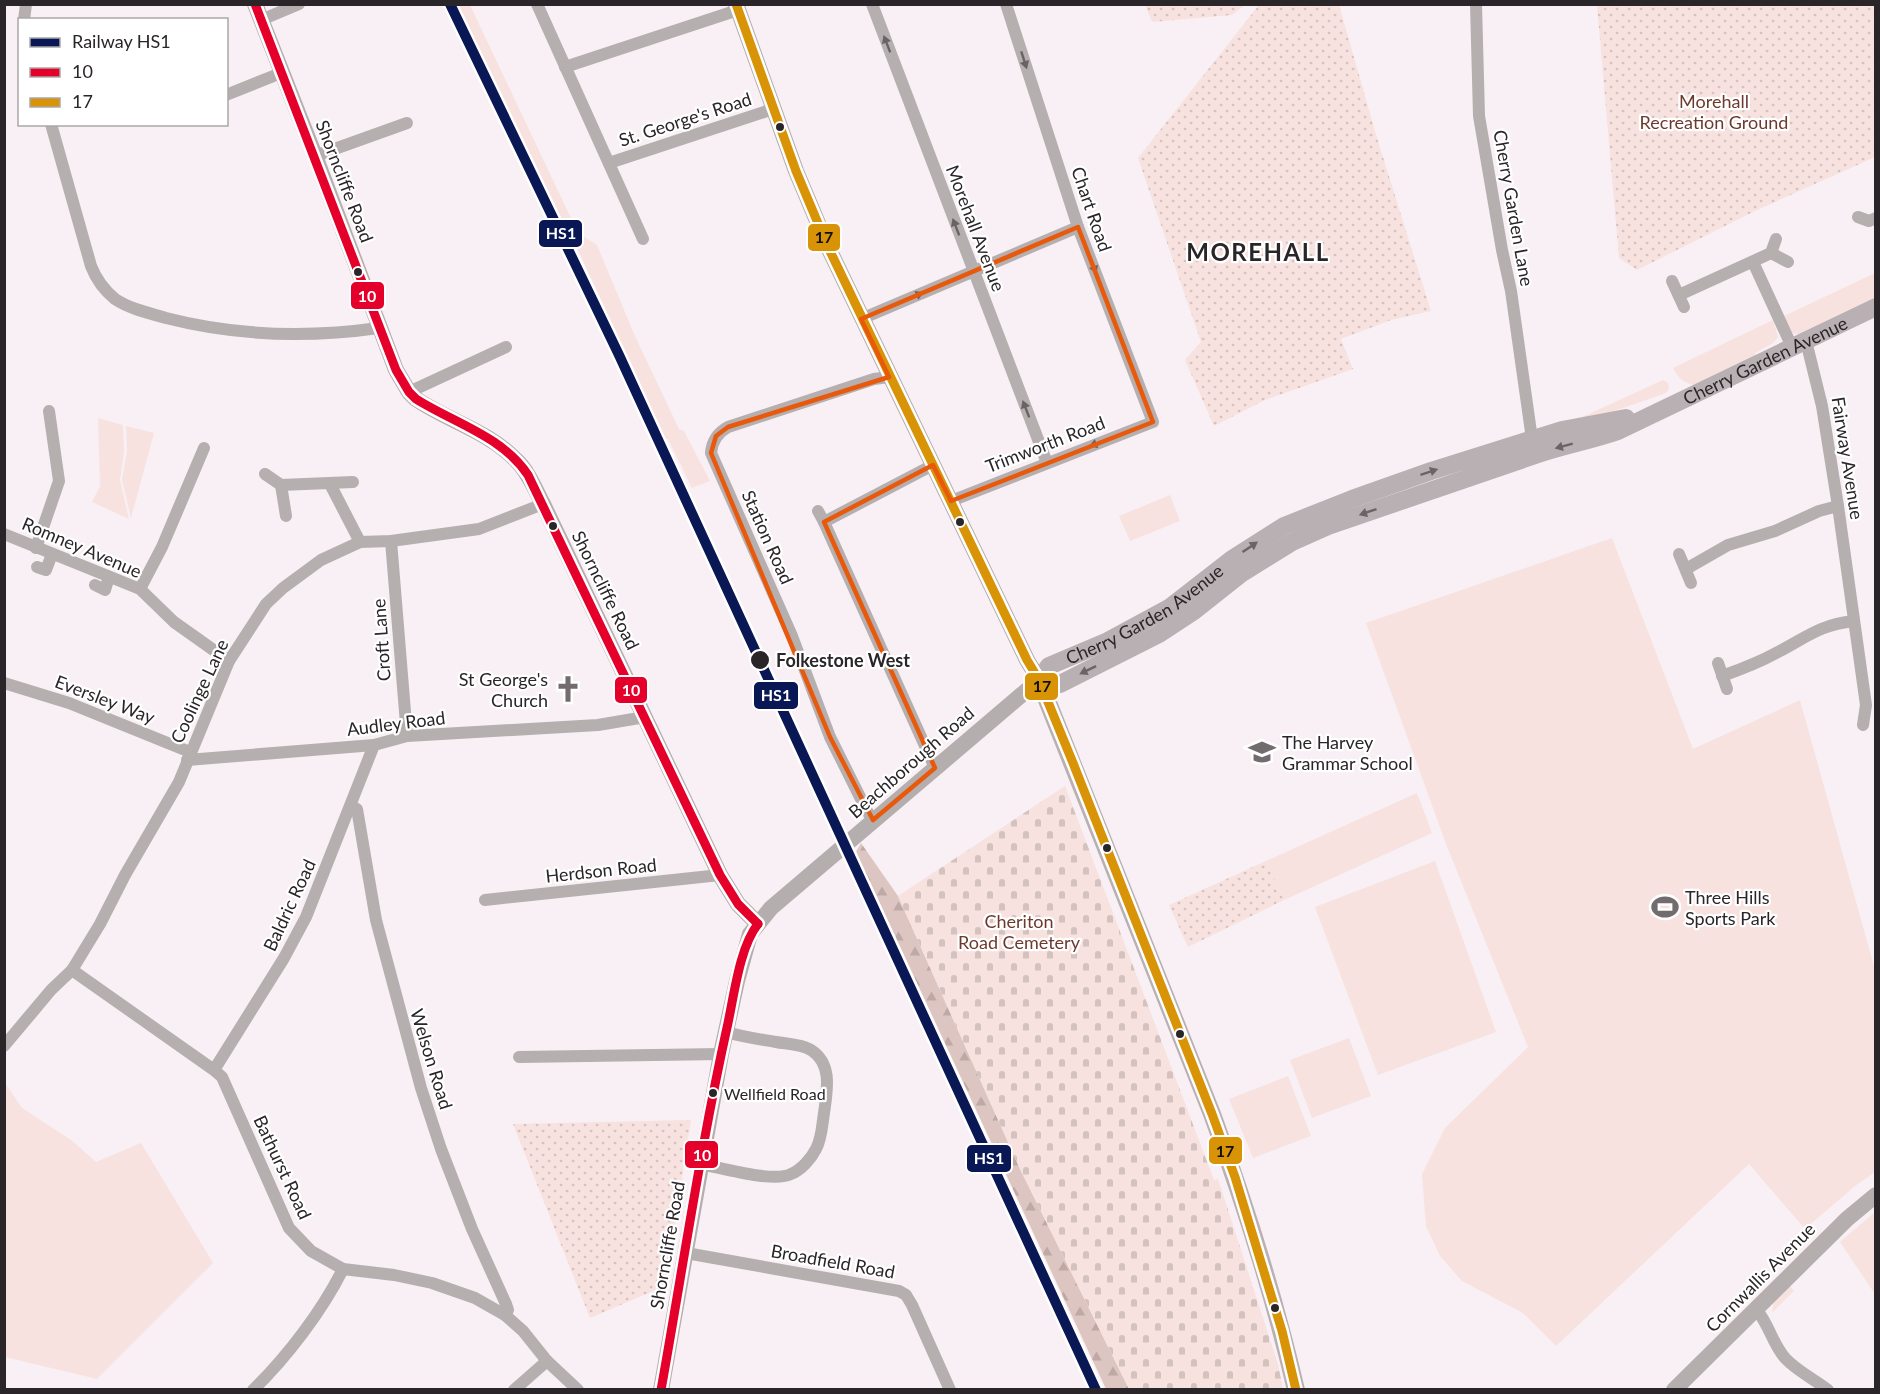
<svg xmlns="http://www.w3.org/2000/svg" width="1880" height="1394" font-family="Lato,sans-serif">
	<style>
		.grass { fill: #f7e2df }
		.forest { fill: url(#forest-firs) }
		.cemetery { fill: url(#cemetery-stones) }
		.park { fill: url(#park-dots) }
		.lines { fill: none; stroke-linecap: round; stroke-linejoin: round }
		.street { stroke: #b5afaf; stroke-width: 12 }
		.secondary { stroke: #b5aeae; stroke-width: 16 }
		.primary { stroke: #b8b0b3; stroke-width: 18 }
		.bus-1-casing { stroke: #fff; stroke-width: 14 }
		.bus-2-casing { stroke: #fff; stroke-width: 14 }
		.bus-1 { stroke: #e4002b; stroke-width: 9 }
		.bus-2 { stroke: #d89306; stroke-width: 9 }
		.rail-1-casing { stroke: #fff; stroke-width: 15 }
		.rail-1 { stroke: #091855; stroke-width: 10 }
		.oneway { fill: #696365 }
		.oneway2 { fill: #6a6467 }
		.marked { fill: none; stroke: #e8590c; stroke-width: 4.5; stroke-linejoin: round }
		.bus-dot { fill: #2a2528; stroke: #fff; stroke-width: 2 }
		.labels { text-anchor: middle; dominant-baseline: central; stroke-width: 4.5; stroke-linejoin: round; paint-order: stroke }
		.bus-label { font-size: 16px; fill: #2a2528; stroke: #fff; text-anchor: start }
		.park-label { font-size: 18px; fill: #6d392d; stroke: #fff }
		.street-label { font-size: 18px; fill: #2a2528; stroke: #fff }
		.stop-label { font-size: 18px; font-weight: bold; fill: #2a2528; stroke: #fff; text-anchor: start }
		.poi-label { font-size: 18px; fill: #2a2528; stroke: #fff; text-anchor: start }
		.district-label { font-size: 24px; font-weight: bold; letter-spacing: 1.5px; fill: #2a2528; stroke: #fff }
		.line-badge { stroke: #fff; stroke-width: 2 }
		.badge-label { font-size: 16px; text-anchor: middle; font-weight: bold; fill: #fff }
		.pale-badge-label { font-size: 16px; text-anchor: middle; font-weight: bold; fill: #111 }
	</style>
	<defs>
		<pattern id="forest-firs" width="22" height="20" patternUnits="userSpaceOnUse" patternTransform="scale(1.5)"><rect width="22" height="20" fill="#ddc5c1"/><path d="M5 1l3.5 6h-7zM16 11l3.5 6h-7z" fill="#bea9a6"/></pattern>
		<pattern id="cemetery-stones" width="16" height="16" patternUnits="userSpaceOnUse" patternTransform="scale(1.5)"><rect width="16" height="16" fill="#f7e2df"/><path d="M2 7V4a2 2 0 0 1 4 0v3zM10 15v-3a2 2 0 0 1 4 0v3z" fill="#d4c2bf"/></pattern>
		<pattern id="park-dots" width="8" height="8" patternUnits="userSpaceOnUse" patternTransform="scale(1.5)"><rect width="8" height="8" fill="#f7e2df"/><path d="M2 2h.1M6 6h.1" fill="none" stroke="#d4c2bf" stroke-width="1.8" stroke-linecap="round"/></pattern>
	</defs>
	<rect width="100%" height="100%" fill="#f8f0f4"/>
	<g class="grass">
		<polygon points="457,5 470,5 578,233 597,245 634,334 679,429 684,431 710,481 692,488 668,439 665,439 579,252 543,185"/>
		<polygon points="1875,273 1875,301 1802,335 1792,333 1782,317"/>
		<path d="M1773,320L1778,337L1773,343L1755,353L1756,356L1696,386C1684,382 1679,380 1673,368Z"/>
		<polygon points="1663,380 1668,383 1669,389 1666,393 1612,412 1567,424"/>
		<polygon points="98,418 123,425 124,452 120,480 129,519 92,502 100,486"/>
		<polygon points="126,426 154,433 131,518 122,480 127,451"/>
		<polygon points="1170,495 1180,521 1130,541 1119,516"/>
		<polygon points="1612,538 1693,749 1800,700 1875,970 1875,1172 1855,1186 1805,1229 1749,1164 1556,1346 1523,1313 1462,1281 1440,1256 1426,1226 1422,1174 1445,1128 1528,1047 1446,844 1366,623"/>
		<polygon points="1417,793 1432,833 1284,900 1266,861"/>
		<polygon points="1435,861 1496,1032 1378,1075 1315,907"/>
		<polygon points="1349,1038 1371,1096 1312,1118 1290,1060"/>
		<polygon points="1288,1076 1311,1136 1253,1158 1229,1099"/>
		<polygon points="5,1083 22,1108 71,1140 96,1162 141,1143 213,1263 97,1379 5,1357"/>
		<polygon points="1875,1212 1875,1294 1840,1242"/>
		<polygon points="1790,1286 1794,1291 1772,1313 1774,1301"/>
	</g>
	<polygon class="forest" points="861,843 898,896 1020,1169 1129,1389 1106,1389 856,852"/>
	<polygon class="cemetery" points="1065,786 1214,1180 1218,1179 1278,1364 1283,1389 1129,1389 1020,1169 898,896"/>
	<g class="park">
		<polygon points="1145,5 1145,4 1245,5 1232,15 1152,22"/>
		<polygon points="1259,5 1339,5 1377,138 1431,311 1391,320 1341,339 1353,369 1265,400 1214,426 1185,360 1201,342 1138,158"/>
		<polygon points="1597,5 1875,5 1875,157 1757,210 1637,270 1619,258"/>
		<polygon points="1266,861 1284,900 1188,947 1169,905"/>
		<polygon points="691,1120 665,1286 590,1318 513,1124"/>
	</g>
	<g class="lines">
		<g class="street">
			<polyline points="537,4 643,239"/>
			<polyline points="872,4 1047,463"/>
			<polyline points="1476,4 1479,116 1502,250 1511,291 1533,446"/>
			<polyline points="24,20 26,4"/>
			<polyline points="261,20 299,4"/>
			<polyline points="565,67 738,10"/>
			<polyline points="226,95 281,73"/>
			<path d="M51,124L91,266C96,279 104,290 115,299C130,309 149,313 166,318C236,336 307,338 379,328"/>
			<polyline points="315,156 407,123"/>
			<polyline points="609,163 773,109"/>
			<polyline points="1858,217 1869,221 1876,218"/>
			<polyline points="1771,253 1788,262"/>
			<polyline points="1753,262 1792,347"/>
			<polyline points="1672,281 1684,307"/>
			<polyline points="1679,295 1771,253 1776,239"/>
			<polyline points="861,319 1078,227"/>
			<polyline points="1806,341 1822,406 1838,506 1866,705 1863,725"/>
			<polyline points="409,392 506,347"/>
			<polyline points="933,465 824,522 935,768"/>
			<polyline points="265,474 281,485 286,516"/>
			<polyline points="330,484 360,542"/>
			<polyline points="281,485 353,482"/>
			<polyline points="951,501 1153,422 1078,227 1006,4"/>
			<polyline points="818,511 824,522"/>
			<polyline points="4,534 140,589 174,622 229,661"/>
			<polyline points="391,541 407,736"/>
			<polyline points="36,548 59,481 49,411"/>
			<polyline points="1679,554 1691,583"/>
			<polyline points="37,567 46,570 52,554"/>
			<polyline points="1686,569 1728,545 1775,531 1819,511 1838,506"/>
			<polyline points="95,585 105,590 109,577"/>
			<polyline points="140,589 162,547 204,448"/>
			<polyline points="1718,663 1727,689"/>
			<path d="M1722,676C1742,669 1760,662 1778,652C1807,637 1819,625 1854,621"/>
			<polyline points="4,683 69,703 190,752"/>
			<polyline points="187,760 374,745 407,736 598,725 645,717"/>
			<polyline points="351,806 357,809 376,920 421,1088 441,1149 472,1229 506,1304 508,1310 505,1315"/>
			<path d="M873,820L867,811L830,737L792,636L711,453C712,441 717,433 728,427L874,379L889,377"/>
			<polyline points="485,900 720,875"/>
			<polyline points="72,970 214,1070 222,1077 289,1228 311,1251 343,1269 394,1275 432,1283 475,1298 489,1306 505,1315 523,1331 547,1361 578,1390"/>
			<polyline points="4,1046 51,990 72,970 100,924 125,875 179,782 229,661 266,604 283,588 321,560 360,542 391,541 479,529 543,504"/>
			<polyline points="519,1057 721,1054"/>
			<polyline points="214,1070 284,958 306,917 374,745"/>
			<path d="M701,1164C722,1168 774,1183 791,1174C801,1170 811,1159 816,1149C822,1138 822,1125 824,1113C827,1091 833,1064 811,1050C801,1044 787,1044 776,1042C759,1039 743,1037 726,1032"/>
			<polyline points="686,1253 899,1291 906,1295 912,1305 950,1390"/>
			<path d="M1756,1309C1769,1324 1772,1343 1785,1358C1797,1371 1814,1379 1828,1390"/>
			<path d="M253,1390C287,1357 322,1311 343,1269"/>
			<polyline points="514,1390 547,1361"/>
		</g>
		<g class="secondary">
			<path d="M255,4L315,156L396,370L409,392L416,399C448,421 488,431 516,460C528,471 535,489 543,504L720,875L738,904L758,924"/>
			<polyline points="661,1390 721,1054 737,981 750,934 771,908 1039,680 1027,660 828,247 796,171 736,4"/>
			<polyline points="1674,1390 1847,1219 1876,1195"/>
		</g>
		<g class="primary">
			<path id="s1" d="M1039,680L1060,684L1159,634L1194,611L1242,573L1292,542L1328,526L1538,454C1565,445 1592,440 1618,431L1876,307"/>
			<path d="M1039,680L1212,1114C1245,1204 1274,1296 1296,1390"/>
			<path id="s2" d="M1039,680L1049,666L1108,641L1169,608L1232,559L1284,526L1352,499L1431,471L1562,430L1626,418"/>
		</g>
		<defs>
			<g id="bus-1">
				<path d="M255,4L396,370L409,392L416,399C454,423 502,436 528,475L720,875L738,904L758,924"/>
				<path d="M661,1390C683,1267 701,1144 728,1023C734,995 740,946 758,924"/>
			</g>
			<polyline id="bus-2" points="736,4 796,171 828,247 1027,660 1039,680 1073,763 1212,1114 1235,1177 1282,1331 1296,1390"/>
		</defs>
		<use href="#bus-1" class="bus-1-casing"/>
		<use href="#bus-2" class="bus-2-casing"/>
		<use href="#bus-1" class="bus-1"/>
		<use href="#bus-2" class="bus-2"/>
		<defs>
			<polyline id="rail-1" points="450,4 619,355 1096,1390"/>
		</defs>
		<use href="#rail-1" class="rail-1-casing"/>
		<use href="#rail-1" class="rail-1"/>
	</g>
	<defs><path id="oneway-solid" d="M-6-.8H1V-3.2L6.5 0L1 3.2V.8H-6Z" transform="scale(1.5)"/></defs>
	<g class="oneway">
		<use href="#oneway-solid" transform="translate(887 44) rotate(-111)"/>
		<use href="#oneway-solid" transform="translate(1024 60) rotate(72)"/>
		<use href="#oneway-solid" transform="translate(956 227) rotate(-111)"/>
		<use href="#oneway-solid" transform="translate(1093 265) rotate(69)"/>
		<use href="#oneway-solid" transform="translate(915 296) rotate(-23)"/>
		<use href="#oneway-solid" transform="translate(1026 409) rotate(-111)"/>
		<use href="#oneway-solid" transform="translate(1098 443) rotate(159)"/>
	</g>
	<g class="oneway2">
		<use href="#oneway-solid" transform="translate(1564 446) rotate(165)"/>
		<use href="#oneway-solid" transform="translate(1429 472) rotate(-18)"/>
		<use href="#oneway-solid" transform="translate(1368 512) rotate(161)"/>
		<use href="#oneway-solid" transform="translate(1250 547) rotate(-34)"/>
		<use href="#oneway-solid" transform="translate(1088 670) rotate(154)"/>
	</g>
	<path class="marked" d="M1078,227L1153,422L951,501L933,465L824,522L935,768L873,820L830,737L711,453L716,436L728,427L889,377L861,319Z"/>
	<defs>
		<symbol id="church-bare" viewBox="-9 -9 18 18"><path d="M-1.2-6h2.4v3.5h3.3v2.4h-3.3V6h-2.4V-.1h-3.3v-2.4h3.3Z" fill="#726c6f" stroke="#fff" stroke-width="2.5" paint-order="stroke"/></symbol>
		<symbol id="school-bare" viewBox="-9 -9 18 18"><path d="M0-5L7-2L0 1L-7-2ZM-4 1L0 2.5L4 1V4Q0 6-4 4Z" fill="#726c6f" stroke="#fff" stroke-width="2.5" paint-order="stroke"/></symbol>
		<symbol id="stadium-bare" viewBox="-9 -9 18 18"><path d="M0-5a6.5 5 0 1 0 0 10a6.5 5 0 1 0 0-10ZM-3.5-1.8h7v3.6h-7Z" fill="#726c6f" stroke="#fff" stroke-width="2.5" paint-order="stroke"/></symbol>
	</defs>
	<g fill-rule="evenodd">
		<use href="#church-bare" x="549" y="670" width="38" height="38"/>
		<use href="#school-bare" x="1243" y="733" width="38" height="38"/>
		<use href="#stadium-bare" x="1646" y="888" width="38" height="38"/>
	</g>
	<g class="bus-dot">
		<circle cx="780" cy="127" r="5"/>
		<circle cx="358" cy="272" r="5"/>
		<circle cx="960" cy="522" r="5"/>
		<circle cx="553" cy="526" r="5"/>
		<circle cx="760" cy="660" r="10"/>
		<circle cx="1107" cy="848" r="5"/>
		<circle cx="1180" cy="1034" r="5"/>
		<circle cx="713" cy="1093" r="5"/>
		<circle cx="1275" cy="1308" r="5"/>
	</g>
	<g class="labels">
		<g class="bus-label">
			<text x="724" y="1093">Wellfield Road</text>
		</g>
		<g class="park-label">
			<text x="1714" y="101">Morehall<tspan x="1714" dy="21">Recreation Ground</tspan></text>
			<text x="1019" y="921">Cheriton<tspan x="1019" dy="21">Road Cemetery</tspan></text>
		</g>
		<g class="street-label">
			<text transform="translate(685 119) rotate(-18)">St. George's Road</text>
			<text transform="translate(345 181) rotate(69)">Shorncliffe Road</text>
			<text transform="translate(1514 208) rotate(80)">Cherry Garden Lane</text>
			<text transform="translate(1092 209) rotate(71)">Chart Road</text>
			<text transform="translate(976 228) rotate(69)">Morehall Avenue</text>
			<text stroke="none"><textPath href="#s1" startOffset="802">Cherry Garden Avenue</textPath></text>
			<text transform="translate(1045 444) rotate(-21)">Trimworth Road</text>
			<text transform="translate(1848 458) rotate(81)">Fairway Avenue</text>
			<text transform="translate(768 537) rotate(66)">Station Road</text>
			<text transform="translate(82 547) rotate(23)">Romney Avenue</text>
			<text transform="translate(606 590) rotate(64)">Shorncliffe Road</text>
			<text stroke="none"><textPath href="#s2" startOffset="126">Cherry Garden Avenue</textPath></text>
			<text transform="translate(381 640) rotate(-94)">Croft Lane</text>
			<text transform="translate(199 691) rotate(-65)">Coolinge Lane</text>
			<text transform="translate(105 699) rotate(21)">Eversley Way</text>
			<text transform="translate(396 723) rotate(-7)">Audley Road</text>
			<text transform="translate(911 762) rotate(-41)">Beachborough Road</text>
			<text transform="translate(601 870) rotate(-6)">Herdson Road</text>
			<text transform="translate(289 905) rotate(-65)">Baldric Road</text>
			<text transform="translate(432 1059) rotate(73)">Welson Road</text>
			<text transform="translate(283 1167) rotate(65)">Bathurst Road</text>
			<text transform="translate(667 1245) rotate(-80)">Shorncliffe Road</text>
			<text transform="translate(833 1261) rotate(10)">Broadfield Road</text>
			<text transform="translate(1760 1277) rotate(-45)">Cornwallis Avenue</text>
		</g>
		<g class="stop-label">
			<text x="776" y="660">Folkestone West</text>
		</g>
		<g class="poi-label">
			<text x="548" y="679" text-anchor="end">St George's<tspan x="548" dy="21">Church</tspan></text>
			<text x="1282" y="742">The Harvey<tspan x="1282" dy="21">Grammar School</tspan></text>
			<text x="1685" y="897">Three Hills<tspan x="1685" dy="21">Sports Park</tspan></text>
		</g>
		<g class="district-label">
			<text x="1258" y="251">MOREHALL</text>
		</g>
	</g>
	<g class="line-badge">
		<rect x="538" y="219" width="45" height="29" rx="6" fill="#091855"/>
		<rect x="807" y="223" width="34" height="29" rx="6" fill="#d89306"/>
		<rect x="350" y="281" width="35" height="29" rx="6" fill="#e4002b"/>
		<rect x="1024" y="672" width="35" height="29" rx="6" fill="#d89306"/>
		<rect x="614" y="676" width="34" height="28" rx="6" fill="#e4002b"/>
		<rect x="753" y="681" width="46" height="29" rx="6" fill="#091855"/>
		<rect x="1208" y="1136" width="35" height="29" rx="6" fill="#d89306"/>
		<rect x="684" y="1140" width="35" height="29" rx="6" fill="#e4002b"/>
		<rect x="966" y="1144" width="46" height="29" rx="6" fill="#091855"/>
	</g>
	<g class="badge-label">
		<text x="561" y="239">HS1</text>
		<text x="367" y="302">10</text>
		<text x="631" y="696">10</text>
		<text x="776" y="701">HS1</text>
		<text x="702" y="1161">10</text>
		<text x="989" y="1164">HS1</text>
	</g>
	<g class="pale-badge-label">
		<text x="824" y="243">17</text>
		<text x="1042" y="692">17</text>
		<text x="1225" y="1157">17</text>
	</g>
	<rect width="1880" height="1394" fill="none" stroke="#2a2528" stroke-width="12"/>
	<rect x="18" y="18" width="210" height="108" fill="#ffffff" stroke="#aaa8a9" stroke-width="1.5"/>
	<rect x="30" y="38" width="30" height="9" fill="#091855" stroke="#aaa8a9" stroke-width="1.5"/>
	<text x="72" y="48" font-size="18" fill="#2a2528">Railway HS1</text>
	<rect x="30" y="68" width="30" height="9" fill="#e4002b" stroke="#aaa8a9" stroke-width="1.5"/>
	<text x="72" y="78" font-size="18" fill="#2a2528">10</text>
	<rect x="30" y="98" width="30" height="9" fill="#d89306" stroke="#aaa8a9" stroke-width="1.5"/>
	<text x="72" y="108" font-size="18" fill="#2a2528">17</text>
</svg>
